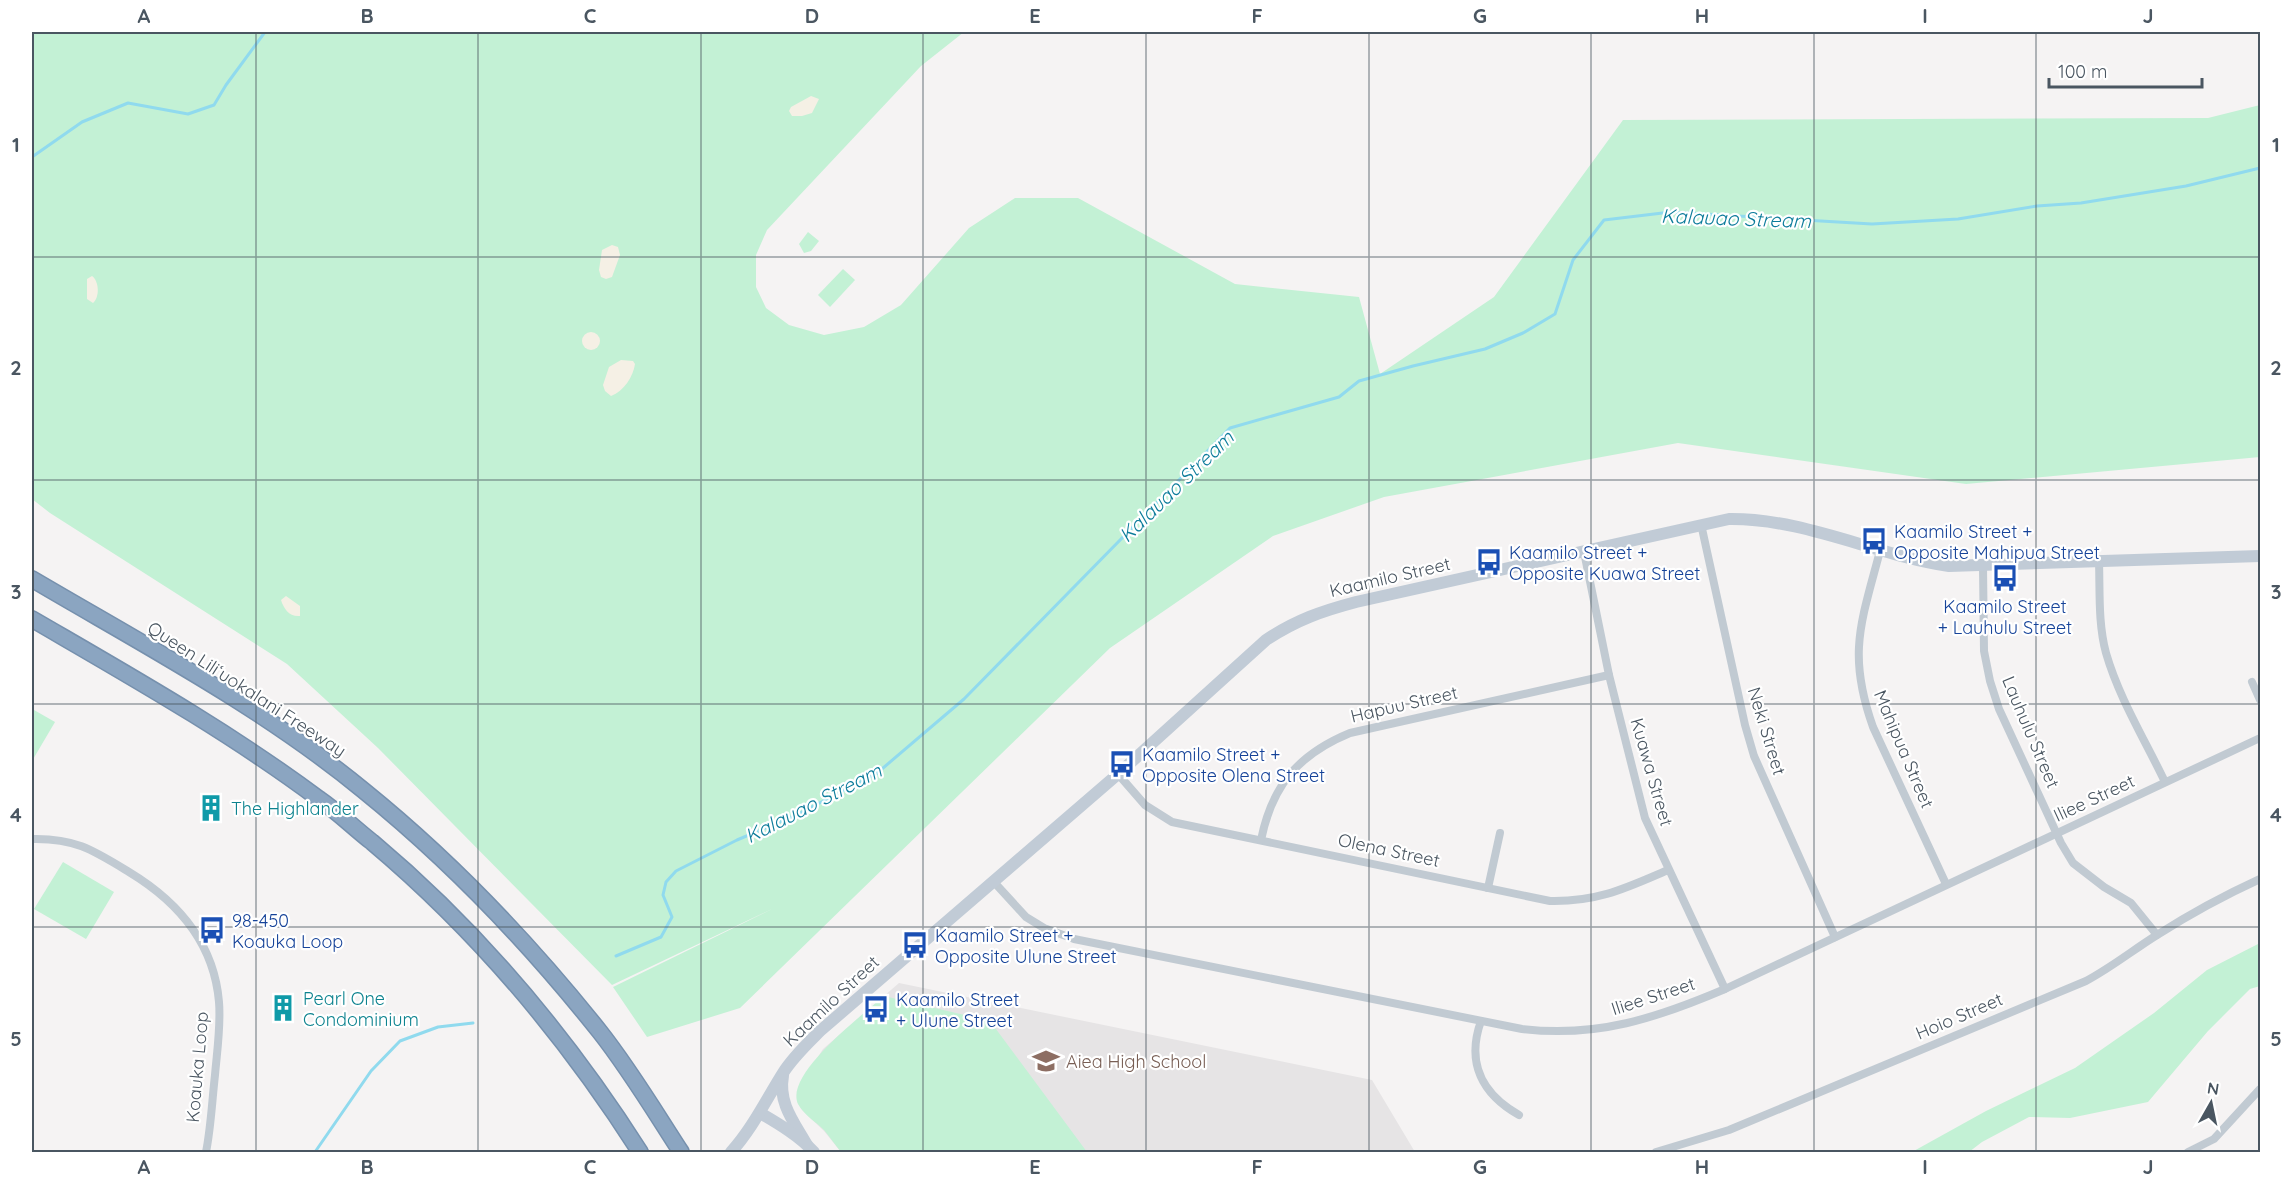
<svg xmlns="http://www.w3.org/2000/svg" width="2292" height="1184" font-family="Quicksand,sans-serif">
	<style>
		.education { fill: #e6e4e5 }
		.green { fill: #c3f1d5 }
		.sand { fill: #f5f0e5 }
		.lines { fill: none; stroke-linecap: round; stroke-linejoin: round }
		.stream { stroke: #90daee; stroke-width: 3 }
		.highway-casing { stroke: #7690ad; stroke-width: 18 }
		.street { stroke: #c1cad2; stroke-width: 8 }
		.secondary { stroke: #c1cbd6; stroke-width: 12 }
		.highway { stroke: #8ba5c1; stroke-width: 15 }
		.grid { fill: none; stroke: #4a5661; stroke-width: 1.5; stroke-opacity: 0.55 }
		.labels { text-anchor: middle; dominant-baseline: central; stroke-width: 4.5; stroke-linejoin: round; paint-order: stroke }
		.transit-label { font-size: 18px; fill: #164399; stroke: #fff; text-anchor: start }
		.street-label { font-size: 18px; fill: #4a5661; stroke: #fff }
		.culture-label { font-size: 18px; fill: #0d838f; stroke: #fff; text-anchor: start }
		.education-label { font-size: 18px; fill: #785e54; stroke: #fff; text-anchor: start }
		.water-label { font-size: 20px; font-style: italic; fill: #0c7c9b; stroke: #fff }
		.neatline { fill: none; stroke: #4a5661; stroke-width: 2 }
		.grid-label { font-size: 20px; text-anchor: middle; font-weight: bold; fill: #4a5661 }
	</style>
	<rect width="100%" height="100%" fill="#f5f3f3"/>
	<polygon class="education" points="899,983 1372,1080 1415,1152 841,1152 824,1131 802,1110 797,1101 798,1088 823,1049"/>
	<g class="green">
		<polygon points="32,32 964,32 921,66 767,230 756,255 756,287 766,308 789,325 824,335 864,327 901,305 969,228 1015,198 1078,198 1235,284 1359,297 1380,374 1494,297 1623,120 2208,118 2260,105 2260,457 1966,484 1678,443 1384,497 1273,536 1110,648 740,1008 647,1037 613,987 772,909 612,985 378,748 287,664 50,513 32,499"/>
		<polygon points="808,232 819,241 811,251 804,253 799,244"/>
		<polygon points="843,269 855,280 830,307 818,295"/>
		<polygon points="34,710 55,722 32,761 32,715"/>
		<polygon points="63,862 114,892 86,939 34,909"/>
		<polygon points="2260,943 2260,986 2250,989 2208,1031 2148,1102 2070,1118 2029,1117 1982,1142 1969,1152 1912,1152 1986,1111 2075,1068 2154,1013 2207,970"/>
		<path d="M884,996L990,1021L1087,1152H841C835,1145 830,1137 824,1130C816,1122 804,1115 798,1104C784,1074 864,1014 884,996Z"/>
	</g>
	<g class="sand">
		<polygon points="811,96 819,99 812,113 802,116 792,116 789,111 791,107"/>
		<polygon points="612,245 618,247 620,255 612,277 606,279 601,277 599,270 602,250"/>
		<path d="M92,276C99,281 100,297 93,303L87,299V279Z"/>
		<circle cx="591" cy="341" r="9"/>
		<path d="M621,360L633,361L635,364C633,377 624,391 611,396L605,391L603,385L609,367Z"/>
		<path d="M286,596L300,606V616C289,617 284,609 281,600Z"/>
	</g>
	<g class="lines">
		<g class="stream">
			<polyline points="32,157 82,122 128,103 188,114 214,105 226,85 265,32"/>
			<polyline points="616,956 661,937 672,917 663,895 666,882 676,871 737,840 794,816 876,774 964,699 1230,428 1339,397 1359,381 1413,366 1485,349 1523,333 1555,314 1573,260 1604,220 1671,212 1872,224 1958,219 2037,206 2081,203 2186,186 2260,168"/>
			<polyline points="315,1152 371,1071 400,1041 438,1027 473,1023"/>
		</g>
		<defs>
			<g id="highway">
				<path d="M32,579C144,645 262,707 363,790C451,861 530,944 600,1032C630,1070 655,1112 681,1152"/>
				<path d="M32,619C130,676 228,731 319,799C338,812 354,828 372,842C478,931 566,1036 640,1152"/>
			</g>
		</defs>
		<use href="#highway" class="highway-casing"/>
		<g class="street">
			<polyline points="1701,524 1745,725 1754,756 1835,937"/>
			<path d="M1880,551C1861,623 1847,654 1873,727L1946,884"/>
			<polyline points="1584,552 1609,675 1645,818 1725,989"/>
			<path d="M2099,562C2100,591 2098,624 2106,653C2119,698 2145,740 2165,782"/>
			<polyline points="1983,566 1984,651 1990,681 1999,709 2061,843 2073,863 2104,887 2131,903 2157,935"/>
			<polyline points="2252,682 2260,700"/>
			<path d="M1118,774L1145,805L1172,822L1550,901C1598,902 1626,888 1668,870"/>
			<path d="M32,839C75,838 93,850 129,872C177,901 214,943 219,1002C221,1026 217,1051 215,1075C212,1101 211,1127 206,1152"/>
			<path d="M1261,840C1272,785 1299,754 1350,733L1609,675"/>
			<path d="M993,881L1026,917L1044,928L1074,939L1522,1029C1597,1038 1657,1018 1725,989L2260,738"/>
			<polyline points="1488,888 1500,833"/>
			<path d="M1481,1021C1466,1063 1482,1094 1519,1115"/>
			<path d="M1656,1152L1729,1130L2086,981C2112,967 2133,950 2157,935C2190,914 2225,895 2260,879"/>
			<polyline points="2188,1152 2214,1139 2260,1089"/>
		</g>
		<g class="secondary">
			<path d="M783,1076C778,1103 794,1122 807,1145"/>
			<path d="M760,1113C779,1124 799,1136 814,1152"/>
			<path d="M731,1152C752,1129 766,1100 783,1073C793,1057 807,1044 820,1031L1118,774L1266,640C1296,620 1322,611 1356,602L1729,519C1804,518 1875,555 1949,566L2260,556"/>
		</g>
		<use href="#highway" class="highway"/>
	</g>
	<path class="grid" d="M256,32V1152M478,32V1152M701,32V1152M923,32V1152M1146,32V1152M1369,32V1152M1591,32V1152M1814,32V1152M2036,32V1152M32,257H2260M32,480H2260M32,704H2260M32,927H2260"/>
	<defs>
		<symbol id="bus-bare" viewBox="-9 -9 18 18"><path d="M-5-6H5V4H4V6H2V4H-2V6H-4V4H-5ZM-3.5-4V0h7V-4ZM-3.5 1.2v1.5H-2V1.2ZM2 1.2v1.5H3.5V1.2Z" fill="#1a4fb4" stroke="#fff" stroke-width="2.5" paint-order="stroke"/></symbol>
		<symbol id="building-bare" viewBox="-9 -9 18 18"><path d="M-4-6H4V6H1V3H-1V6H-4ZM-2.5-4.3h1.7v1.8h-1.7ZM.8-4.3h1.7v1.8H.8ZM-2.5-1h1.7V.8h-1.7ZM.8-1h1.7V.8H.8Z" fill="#0f9aa8" stroke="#fff" stroke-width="2.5" paint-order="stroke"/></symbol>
		<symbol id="school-bare" viewBox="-9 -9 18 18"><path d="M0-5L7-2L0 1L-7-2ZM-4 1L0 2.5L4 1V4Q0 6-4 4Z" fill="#8d6e63" stroke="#fff" stroke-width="2.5" paint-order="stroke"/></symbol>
	</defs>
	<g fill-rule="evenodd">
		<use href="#bus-bare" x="1855" y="522" width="38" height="38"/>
		<use href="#bus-bare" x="1470" y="543" width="38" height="38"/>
		<use href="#bus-bare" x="1986" y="559" width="38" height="38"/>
		<use href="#bus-bare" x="1103" y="745" width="38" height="38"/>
		<use href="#building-bare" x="192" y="789" width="38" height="38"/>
		<use href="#bus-bare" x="193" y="911" width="38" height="38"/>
		<use href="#bus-bare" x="896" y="926" width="38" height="38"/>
		<use href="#building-bare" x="264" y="989" width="38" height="38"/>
		<use href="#bus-bare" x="857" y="990" width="38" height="38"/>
		<use href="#school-bare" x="1027" y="1042" width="38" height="38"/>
	</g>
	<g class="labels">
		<g class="transit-label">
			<text x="1894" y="531">Kaamilo Street +<tspan x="1894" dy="21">Opposite Mahipua Street</tspan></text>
			<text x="1509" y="552">Kaamilo Street +<tspan x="1509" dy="21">Opposite Kuawa Street</tspan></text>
			<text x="2005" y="606" text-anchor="middle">Kaamilo Street<tspan x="2005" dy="21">+ Lauhulu Street</tspan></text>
			<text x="1142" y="754">Kaamilo Street +<tspan x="1142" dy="21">Opposite Olena Street</tspan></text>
			<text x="232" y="920">98-450<tspan x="232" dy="21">Koauka Loop</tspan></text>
			<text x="935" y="935">Kaamilo Street +<tspan x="935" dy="21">Opposite Ulune Street</tspan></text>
			<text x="896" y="999">Kaamilo Street<tspan x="896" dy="21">+ Ulune Street</tspan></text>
		</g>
		<g class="street-label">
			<text transform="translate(1390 577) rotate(-13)">Kaamilo Street</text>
			<text transform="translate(247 689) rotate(33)">Queen Liliʻuokalani Freeway</text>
			<text transform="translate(1404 704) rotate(-13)">Hapuu Street</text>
			<text transform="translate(1767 731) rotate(73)">Neki Street</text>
			<text transform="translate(2031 732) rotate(67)">Lauhulu Street</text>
			<text transform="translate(1904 749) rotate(67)">Mahipua Street</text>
			<text transform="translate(1652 772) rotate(74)">Kuawa Street</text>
			<text transform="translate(2094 798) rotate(-25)">Iliee Street</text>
			<text transform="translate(1389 850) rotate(12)">Olena Street</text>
			<text transform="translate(1653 996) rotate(-18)">Iliee Street</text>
			<text transform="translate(831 1001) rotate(-43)">Kaamilo Street</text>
			<text transform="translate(1959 1016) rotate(-23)">Hoio Street</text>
			<text transform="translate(197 1067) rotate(-85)">Koauka Loop</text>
		</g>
		<g class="culture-label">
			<text x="231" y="808">The Highlander</text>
			<text x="303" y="998">Pearl One<tspan x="303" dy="21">Condominium</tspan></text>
		</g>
		<g class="education-label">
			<text x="1066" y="1061">Aiea High School</text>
		</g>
		<g class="water-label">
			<text transform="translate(1736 218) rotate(2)">Kalauao Stream</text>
			<text transform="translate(1176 486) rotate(-44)">Kalauao Stream</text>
			<text transform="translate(813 803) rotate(-27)">Kalauao Stream</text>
		</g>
	</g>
	<rect width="2292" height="1184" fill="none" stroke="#ffffff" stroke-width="66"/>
	<g transform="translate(2211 1103) rotate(9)" stroke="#ffffff" stroke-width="4.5" paint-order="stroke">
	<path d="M0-4.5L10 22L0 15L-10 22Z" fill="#4a5661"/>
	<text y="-9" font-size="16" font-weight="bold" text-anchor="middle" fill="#4a5661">N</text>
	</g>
	<path d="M2049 78v9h153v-9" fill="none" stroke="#4a5661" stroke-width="3"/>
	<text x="2058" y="78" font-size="18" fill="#4a5661" stroke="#ffffff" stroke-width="4.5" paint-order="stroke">100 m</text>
	<rect x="33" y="33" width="2226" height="1118" class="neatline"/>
	<g class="grid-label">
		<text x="144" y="23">A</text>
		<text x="367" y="23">B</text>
		<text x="590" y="23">C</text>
		<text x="812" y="23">D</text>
		<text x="1035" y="23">E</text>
		<text x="1257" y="23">F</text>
		<text x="1480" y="23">G</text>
		<text x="1702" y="23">H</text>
		<text x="1925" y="23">I</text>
		<text x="2148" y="23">J</text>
		<text x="16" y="152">1</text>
		<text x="2276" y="152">1</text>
		<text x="16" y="375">2</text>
		<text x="2276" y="375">2</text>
		<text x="16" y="599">3</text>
		<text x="2276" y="599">3</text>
		<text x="16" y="822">4</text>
		<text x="2276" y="822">4</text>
		<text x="16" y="1046">5</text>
		<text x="2276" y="1046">5</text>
		<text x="144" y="1174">A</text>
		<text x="367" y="1174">B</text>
		<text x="590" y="1174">C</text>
		<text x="812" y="1174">D</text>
		<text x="1035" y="1174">E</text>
		<text x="1257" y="1174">F</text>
		<text x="1480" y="1174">G</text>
		<text x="1702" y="1174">H</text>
		<text x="1925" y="1174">I</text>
		<text x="2148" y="1174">J</text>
	</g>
</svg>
